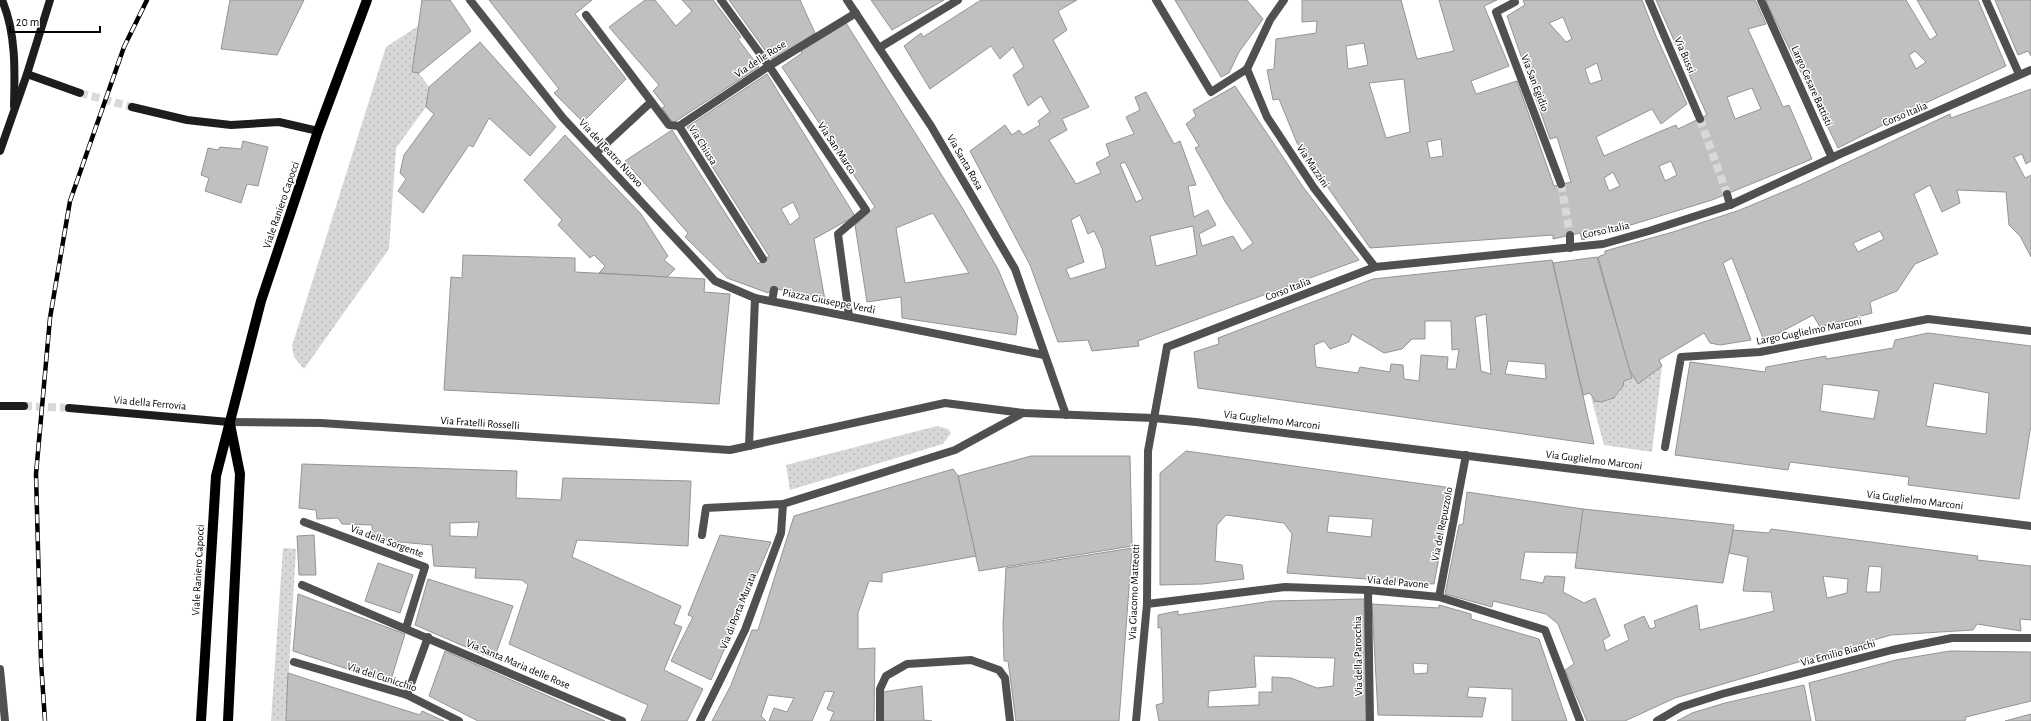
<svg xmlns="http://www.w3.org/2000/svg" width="2031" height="721" font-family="'Alegreya Sans',sans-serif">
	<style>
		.grass { fill: url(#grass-dots) }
		.building { fill: #c0c0c0; stroke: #949494; fill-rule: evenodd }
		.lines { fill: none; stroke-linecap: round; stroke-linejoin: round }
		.pedestrian-tunnel { stroke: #d9d9d9; stroke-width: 8; stroke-dasharray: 8 4; stroke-linecap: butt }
		.secondary-tunnel { stroke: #d9d9d9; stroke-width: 8; stroke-dasharray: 8 4; stroke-linecap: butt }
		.service { stroke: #505050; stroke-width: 8 }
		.pedestrian { stroke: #505050; stroke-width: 8 }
		.minor { stroke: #505050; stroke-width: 8 }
		.secondary { stroke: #1d1d1d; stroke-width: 8 }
		.primary { stroke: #000; stroke-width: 10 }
		.rail-casing { stroke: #000; stroke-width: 4.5 }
		.rail { stroke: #fff; stroke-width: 3; stroke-dasharray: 9; stroke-linecap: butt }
		.labels { text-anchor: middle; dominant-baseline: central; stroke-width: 3; stroke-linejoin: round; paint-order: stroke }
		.street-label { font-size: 11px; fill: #000; stroke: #fff }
	</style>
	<defs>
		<pattern id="grass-dots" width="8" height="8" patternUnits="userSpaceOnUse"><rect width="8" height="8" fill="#d7d7d7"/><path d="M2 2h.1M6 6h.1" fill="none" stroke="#b7b7b7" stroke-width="1.8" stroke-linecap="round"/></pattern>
	</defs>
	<rect width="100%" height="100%" fill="#fff"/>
	<g class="grass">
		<polygon points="418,26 412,72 419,73 429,87 426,107 396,148 389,249 304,369 294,357 292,346 386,47"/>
		<path d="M1662,366L1652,452L1604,445L1591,397L1601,402C1613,401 1622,394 1624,381L1632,378L1629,369L1638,384Z"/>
		<polygon points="937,426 948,429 951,433 943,444 790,490 786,465"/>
		<polygon points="283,548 296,549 286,721 271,721"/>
	</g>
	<g class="building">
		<polygon points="230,0 304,0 277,55 221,49"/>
		<polygon points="422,0 450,0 471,31 419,73 412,72"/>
		<polygon points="489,0 592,0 575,14 626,79 583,122 554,93 559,89"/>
		<polygon points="645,0 655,0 676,26 692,11 682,0 713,0 741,37 738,39 759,67 673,123 662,108 665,106 653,91 659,85 609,27"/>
		<polygon points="729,0 800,0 815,33 772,60"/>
		<polygon points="871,0 944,0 892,30"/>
		<path d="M981,0H1077L1058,11L1067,30L1053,40L1089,107L1062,119L1067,130L1049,140L1076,184L1101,173L1096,163L1110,156L1106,144L1134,134L1126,117L1140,110L1135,97L1146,92L1174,144L1180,141L1196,185L1188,186L1194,217L1208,210L1216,225L1199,234L1202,246L1233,236L1242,251L1253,243L1226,203L1195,148L1199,146L1186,124L1196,116L1193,110L1235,86L1303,187L1359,260L1138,341L1139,346L1092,351L1088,340L1058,342L1030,265L970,151L1005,125L1012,135L1019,130L1023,135L1040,125L1038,121L1050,112L1041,96L1028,106L1013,75L1024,67L1013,47L1000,59L991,46L930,89L904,46L921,33L923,37ZM1125,162L1143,199L1136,202L1120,164ZM1080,215L1088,234L1094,231L1102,248L1106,268L1070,279L1066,269L1084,262L1071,220ZM1193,226L1197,255L1156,266L1150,236Z"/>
		<polygon points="1175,0 1247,0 1263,19 1239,52 1229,73 1221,77"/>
		<path d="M1302,0H1401L1417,59L1454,51L1439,0H1497L1484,6L1509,66L1471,81L1476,94L1517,81L1554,186L1571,182L1557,137L1550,139L1507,16L1525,5L1523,0H1642L1656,36L1687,104L1661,124L1652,109L1596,137L1604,156L1661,131L1676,125L1678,129L1707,115L1656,0H1755L1766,24L1748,29L1783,107L1789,105L1812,159L1712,200L1582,240L1580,233L1553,239V235L1370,248L1297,143L1279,99L1273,100L1267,70L1274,69L1276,39L1316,33L1317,21L1302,22ZM1563,17L1572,39L1566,42L1549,23ZM1364,43L1368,65L1348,69L1346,46ZM1597,63L1602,80L1590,84L1585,69ZM1404,79L1410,132L1386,138L1369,83ZM1752,88L1761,109L1735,119L1727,97ZM1441,139L1443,156L1430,158L1427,142ZM1671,161L1677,175L1665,181L1659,166ZM1613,172L1620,186L1609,191L1604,178Z"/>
		<path d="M1768,0H1906L1930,40L1937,35L1917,0H1978L2006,66L1930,101L1838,148L1766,1ZM1915,51L1926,62L1916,69L1909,55Z"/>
		<polygon points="1995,0 2031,0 2031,56 2028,51 2018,55"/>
		<path d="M846,23L963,209L998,269L1018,317L1016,335L902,318L901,297L867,302L855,225L875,207L782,67L802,53L800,49ZM933,213L969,273L905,283L896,228Z"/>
		<polygon points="480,42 556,127 530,156 489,118 473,147 469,145 423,213 398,191 406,179 400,173 404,155 434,114 426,107 429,87"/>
		<path d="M767,74L855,216L814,239L825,300L773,288L768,293L727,278L685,237L688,233L625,161L672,130L758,264L769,256L687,127ZM793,202L800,217L790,225L781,209Z"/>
		<path d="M2031,89V161L2026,164L2022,154L2014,157L2025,178L2031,175V257L2020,236L2009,225L2006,192L1957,190L1960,203L1942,212L1930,185L1914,194L1938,254L1915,264L1897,291L1870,302L1872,313L1820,327L1813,315L1764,341L1732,258L1723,263L1751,340L1720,345L1710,343L1704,333L1659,360L1662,366L1638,384L1629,369L1598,257L1605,254V251L1673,232L1740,210L1804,183L1950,114L1951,118ZM1880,231L1884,239L1858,252L1853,243Z"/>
		<polygon points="565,135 641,214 668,256 664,260 675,269 667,277 599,273 605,266 594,255 590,258 558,225 562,220 524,180"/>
		<polygon points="243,141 268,147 258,186 247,184 241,203 205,191 209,178 201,175 208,148 218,150 220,147 241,149"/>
		<polygon points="463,255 575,258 575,272 705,279 704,292 730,294 719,404 444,390 451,277 462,278"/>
		<polygon points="1597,257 1632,378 1624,381 1623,386 1614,398 1601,402 1595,401 1590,393 1583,395 1553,263"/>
		<path d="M1552,260L1594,444L1198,388L1194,352L1219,344L1218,338L1373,279ZM1486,314L1491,374L1481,371L1475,317ZM1425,321H1451L1452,350L1459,349L1456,369H1447L1448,357L1421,355L1419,381L1404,379L1403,365L1391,364L1390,372L1360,367L1358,373L1316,367L1314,345L1324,341L1330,349L1349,342L1352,334L1384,353L1402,349L1412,339H1425ZM1508,361L1545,364L1546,379L1505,374Z"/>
		<path d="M1928,333L2031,346V425L2019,499L1908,485L1909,477L1790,462L1788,470L1675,455L1690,362L1765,372L1766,367L1826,356V359L1893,348L1895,340ZM1934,383L1989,393L1986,434L1926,426ZM1823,384L1879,391L1874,419L1820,411Z"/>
		<path d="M1186,451L1452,488L1434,584L1287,573L1292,534L1284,523L1226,515L1217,525L1215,561L1242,565L1244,579L1203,584L1160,585V473ZM1329,516L1373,519L1371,537L1327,532Z"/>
		<polygon points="1031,456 1130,456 1132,546 979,571 958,476"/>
		<path d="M302,464L517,471L516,498L561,500L563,478L691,481L688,546L577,540L572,557L681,606L674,624L682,627L664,670L703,689L687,721H641L648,705L509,644L528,585L522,580L475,578L476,568L434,566L432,545L378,540L372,536V525L342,524L338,518L317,519L316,510L299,508ZM479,522L477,537L450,536V523Z"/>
		<polygon points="953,469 958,476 976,556 882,573 882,582 869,581 858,613 858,649 875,648 874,721 830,721 834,712 827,709 834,692 825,691 812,721 769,721 774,708 787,712 794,698 768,695 761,716 766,721 712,721 731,685 752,630 758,630 794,516"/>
		<path d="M1467,492L1583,509L1578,553L1525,552L1520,579L1543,583L1545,576L1565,577L1563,592L1584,603L1595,598L1610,636L1603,640L1606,651L1629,640L1624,625L1644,616L1650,629L1656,627L1654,621L1697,605L1700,630L1774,611L1771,592L1743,591L1748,557L1729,553L1733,530L1769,533L1771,529L1978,556L1977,560L2031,566V620L2020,619L2021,631L1977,624L1973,630L1891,635L1675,698L1625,721H1587L1565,670L1574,664L1558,624L1546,614L1493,601L1492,607L1445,594L1459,525L1463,524ZM1869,566L1882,567L1880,592H1866ZM1823,576L1848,579L1847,593L1827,598Z"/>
		<polygon points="1583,509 1734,525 1723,583 1575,568"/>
		<polygon points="314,535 316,575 299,575 297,536"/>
		<polygon points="720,535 771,542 711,680 671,661 693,617 688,615"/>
		<polygon points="1132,548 1119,721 1016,721 1008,661 1004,661 1003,624 1006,568"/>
		<polygon points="378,563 413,575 400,613 365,601"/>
		<polygon points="428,579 513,606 494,659 415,625"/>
		<polygon points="298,594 405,634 390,683 293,651"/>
		<path d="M1364,599L1366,721H1159L1156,705L1163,703V697L1161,627L1158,628V615L1178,611V615L1272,601ZM1254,656L1335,658L1333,686L1317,688L1291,678L1272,677V692H1259V705L1208,707L1209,691L1256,687Z"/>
		<path d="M1372,604L1439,608V605L1471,614V619L1539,639L1567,721H1512V689L1469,687L1467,697L1486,698L1482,717L1378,715ZM1413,663L1428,664L1427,673L1414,674Z"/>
		<polygon points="445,651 605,721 478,721 429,696"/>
		<polygon points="1950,651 2031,652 2031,701 1966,717 1965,721 1816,721 1809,683 1896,660"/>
		<polygon points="288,673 420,715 422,711 444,721 286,721"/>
		<polygon points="1804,685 1811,721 1677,721 1692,713 1725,703"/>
		<polygon points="922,686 924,720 932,721 882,721 883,692"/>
		<polygon points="2031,714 2031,721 2005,721"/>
	</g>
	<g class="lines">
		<g class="pedestrian-tunnel">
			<polyline points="1700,119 1727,194"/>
			<polyline points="1561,184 1570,235"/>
		</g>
		<g class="secondary-tunnel">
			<polyline points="80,93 132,107"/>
			<polyline points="24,406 69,408"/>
		</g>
		<g class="service">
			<polyline points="721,0 769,66 866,210 838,234 849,316"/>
			<polyline points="586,15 669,125 679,126 763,259"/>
			<polyline points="679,126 769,66 856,13"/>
			<polyline points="772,301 774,290"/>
			<polyline points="304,522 425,567 406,628"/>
			<polyline points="302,585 622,721"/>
			<polyline points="294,662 407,695 459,721"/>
			<polyline points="407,695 428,637"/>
		</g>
		<g class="pedestrian">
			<polyline points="1514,0 1515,2 1496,12 1561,184"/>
			<polyline points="1649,0 1700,119"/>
			<polyline points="1761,0 1832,158"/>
			<polyline points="1986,0 2019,74"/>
			<polyline points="1247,69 1267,117 1314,188 1375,267"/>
			<polyline points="1727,194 1730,205"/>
			<polyline points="1570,235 1570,248"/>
			<polyline points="1167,347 1375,267 1603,244 1649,231 1730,205 1840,154 2031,70"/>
		</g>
		<g class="minor">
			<polyline points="470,0 563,118 715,281 755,298"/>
			<polyline points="847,0 931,126 1015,269 1066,415"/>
			<polyline points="1156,0 1211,92 1247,69 1270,20 1284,0"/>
			<polyline points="879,48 958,0"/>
			<polyline points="596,153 651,102"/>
			<polyline points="229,422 321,423 730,450 945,403 1023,413 1153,418 1196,422 2031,526"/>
			<polyline points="749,446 755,298 1044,355"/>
			<polyline points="1665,447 1681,357 1760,352 1928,319 2031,331"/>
			<polyline points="702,535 706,508 783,504 955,450 1023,413"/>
			<polyline points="1368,590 1370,721"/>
			<polyline points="1439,597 1466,455"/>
			<polyline points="1147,604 1285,587 1368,590 1439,597 1545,630 1580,721"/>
			<polyline points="0,669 5,721"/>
			<polyline points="700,721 745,630 781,533 783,504"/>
			<polyline points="880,721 880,689 886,676 907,664 971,660 999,670 1005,678 1010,721"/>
			<polyline points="1136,721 1147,604 1148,451 1167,347"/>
			<polyline points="1657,721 1681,707 1722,694 1892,650 1952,638 2031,638"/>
		</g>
		<g class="secondary">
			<path d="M2,0C16,32 15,71 14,106"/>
			<polyline points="27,74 80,93"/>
			<polyline points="132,107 187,120 231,125 279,122 318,131"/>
			<polyline points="0,151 27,74 50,0"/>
			<polyline points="0,406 24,406"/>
			<polyline points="69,408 229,422"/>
		</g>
		<g class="primary">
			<polyline points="201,721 216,476 261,301 318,131 367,0"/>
			<polyline points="228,721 240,474 230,424"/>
		</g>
		<defs>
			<polyline id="rail" points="45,721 41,662 36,474 50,318 70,201 124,47 147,0"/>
		</defs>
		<use href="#rail" class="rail-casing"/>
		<use href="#rail" class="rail"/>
	</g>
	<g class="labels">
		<g class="street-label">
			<text transform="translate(1685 55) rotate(67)">Via Bussi</text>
			<text transform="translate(760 59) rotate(-33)">Via delle Rose</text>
			<text transform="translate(1535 83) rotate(69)">Via San Egidio</text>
			<text transform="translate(1812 86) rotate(66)">Largo Cesare Battisti</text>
			<text transform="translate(1905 114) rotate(-23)">Corso Italia</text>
			<text transform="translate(703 145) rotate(58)">Via Chiusa</text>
			<text transform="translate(837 148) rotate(56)">Via San Marco</text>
			<text transform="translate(611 153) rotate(47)">Via del Teatro Nuovo</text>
			<text transform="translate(965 162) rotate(60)">Via Santa Rosa</text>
			<text transform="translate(1313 166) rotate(56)">Via Mazzini</text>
			<text transform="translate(281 205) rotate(-71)">Viale Raniero Capocci</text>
			<text transform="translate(1606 230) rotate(-12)">Corso Italia</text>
			<text transform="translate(1288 289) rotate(-21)">Corso Italia</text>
			<text transform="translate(829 301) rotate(11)">Piazza Giuseppe Verdi</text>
			<text transform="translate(1809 331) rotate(-11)">Largo Guglielmo Marconi</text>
			<text transform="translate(150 403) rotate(5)">Via della Ferrovia</text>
			<text transform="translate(1272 420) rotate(7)">Via Guglielmo Marconi</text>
			<text transform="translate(480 423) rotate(4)">Via Fratelli Rosselli</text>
			<text transform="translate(1594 460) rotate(7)">Via Guglielmo Marconi</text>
			<text transform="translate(1915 500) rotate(7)">Via Guglielmo Marconi</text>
			<text transform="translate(1442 524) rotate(-79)">Via del Repuzzolo</text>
			<text transform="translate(387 541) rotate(20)">Via della Sorgente</text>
			<text transform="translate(198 570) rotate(-87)">Viale Raniero Capocci</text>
			<text transform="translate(1398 582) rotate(5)">Via del Pavone</text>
			<text transform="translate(1134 592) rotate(-88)">Via Giacomo Matteotti</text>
			<text transform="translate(738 611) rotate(-68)">Via di Porta Murata</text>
			<text transform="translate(1838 653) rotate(-15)">Via Emilio Bianchi</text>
			<text transform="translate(1358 656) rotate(-91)">Via della Parocchia</text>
			<text transform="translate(518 664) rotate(23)">Via Santa Maria delle Rose</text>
			<text transform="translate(382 677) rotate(18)">Via del Cunicchio</text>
		</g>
	</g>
	<path d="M10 26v6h90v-6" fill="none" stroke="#000000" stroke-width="2"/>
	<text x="16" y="26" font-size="12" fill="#000000" stroke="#ffffff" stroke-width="3" paint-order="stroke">20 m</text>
</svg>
